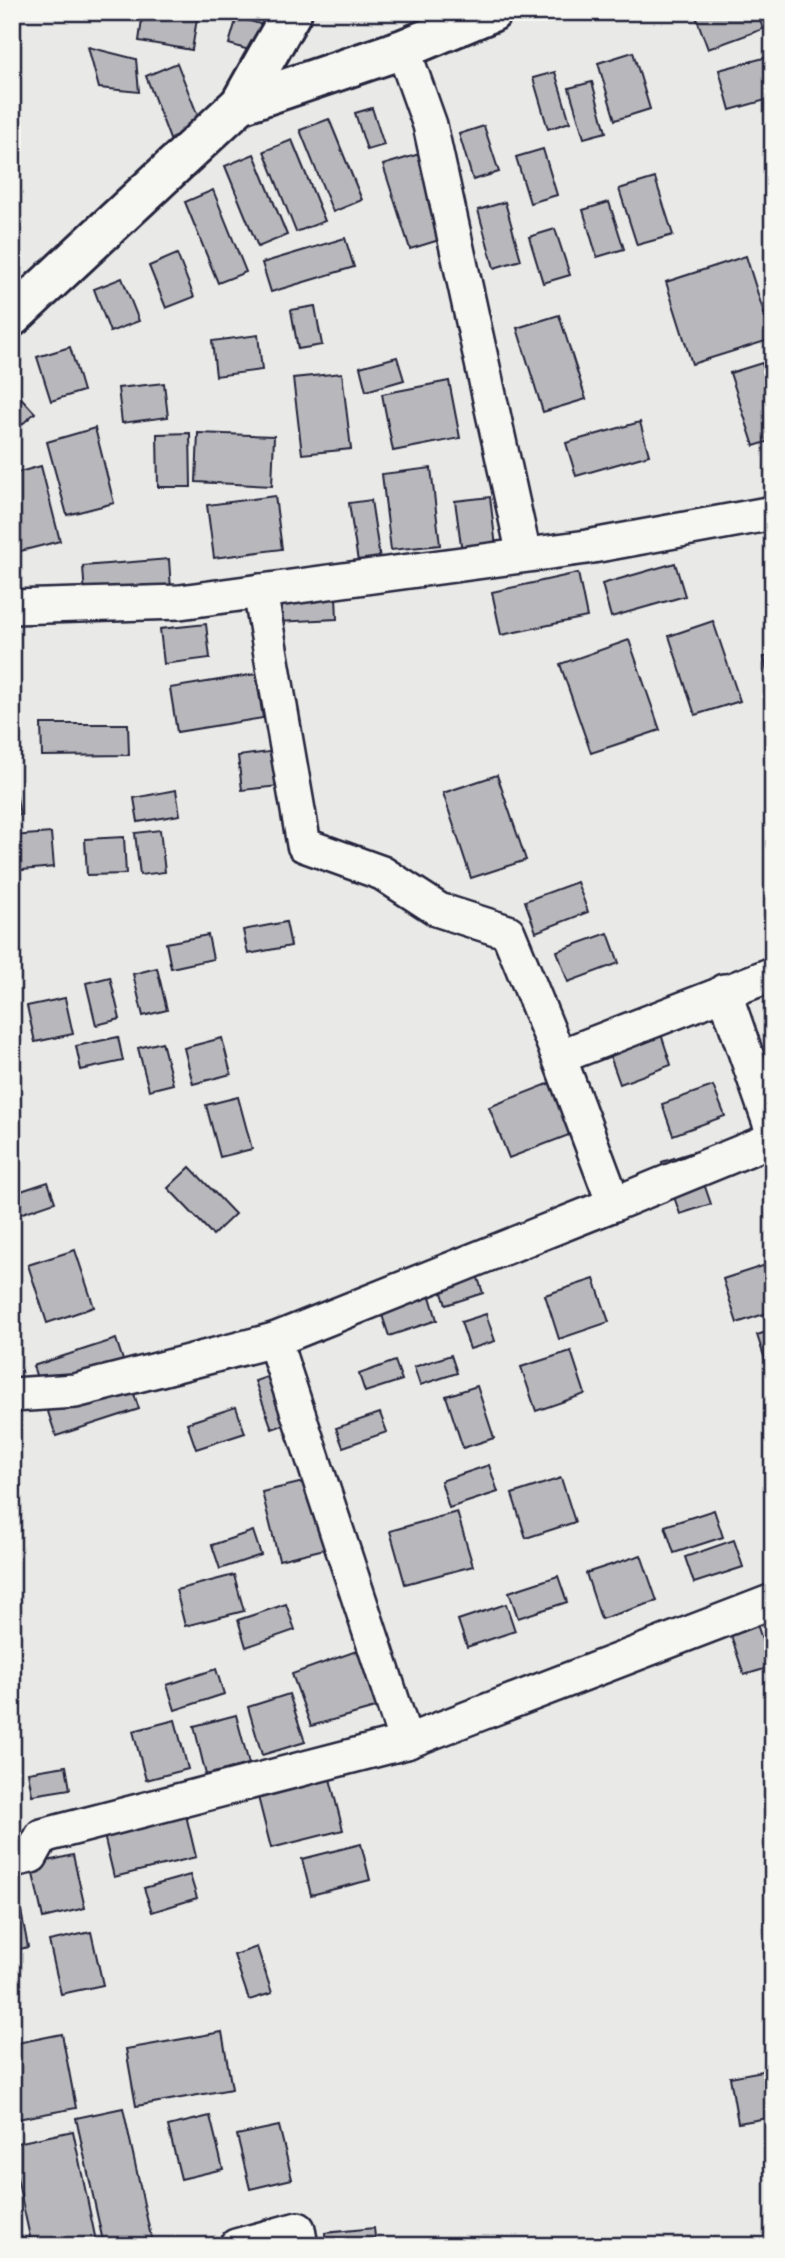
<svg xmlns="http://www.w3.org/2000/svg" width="785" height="2258" font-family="'Shantell Sans',sans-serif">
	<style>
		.building { fill: #b8b8bc; stroke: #22223b; stroke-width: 2 }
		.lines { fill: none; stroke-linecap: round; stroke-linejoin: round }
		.minor-casing { stroke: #22223b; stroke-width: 38 }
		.tertiary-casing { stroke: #22223b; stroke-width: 44 }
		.minor { stroke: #f6f6f2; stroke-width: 33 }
		.tertiary { stroke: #f6f6f2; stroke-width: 38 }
	</style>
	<rect width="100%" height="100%" fill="#e9e9e7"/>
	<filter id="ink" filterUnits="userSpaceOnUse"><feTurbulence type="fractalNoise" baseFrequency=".0143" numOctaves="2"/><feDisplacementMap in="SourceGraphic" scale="14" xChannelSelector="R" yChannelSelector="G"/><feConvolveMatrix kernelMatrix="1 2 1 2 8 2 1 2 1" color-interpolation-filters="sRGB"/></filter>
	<g filter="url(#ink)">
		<g class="building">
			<polygon points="143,12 198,12 192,50 139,41"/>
			<polygon points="700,12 757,12 763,29 708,49 695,14"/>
			<polygon points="237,17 283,31 276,58 229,44"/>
			<polygon points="88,47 136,59 139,92 99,88"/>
			<polygon points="633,52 650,109 615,120 598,63"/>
			<polygon points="771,56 773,98 730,110 719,70"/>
			<polygon points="177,63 201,124 173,147 146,76"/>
			<polygon points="555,72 570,122 548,129 533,78"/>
			<polygon points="592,82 606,132 584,138 569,88"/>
			<polygon points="372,108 384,145 367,150 355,113"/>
			<polygon points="329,119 362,200 333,212 300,130"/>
			<polygon points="484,126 499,172 473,180 459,134"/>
			<polygon points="292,140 325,221 296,232 264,151"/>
			<polygon points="543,149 557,195 530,203 516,157"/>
			<polygon points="426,152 452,236 410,249 383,165"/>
			<polygon points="254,154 287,235 258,247 225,166"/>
			<polygon points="655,178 673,235 637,245 619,189"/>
			<polygon points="213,190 246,272 218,283 185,202"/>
			<polygon points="505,202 521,260 494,268 478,210"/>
			<polygon points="609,202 624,249 597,257 583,210"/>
			<polygon points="555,229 570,275 543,283 529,237"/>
			<polygon points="345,238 354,267 271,292 262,263"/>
			<polygon points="177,254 194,297 166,308 149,266"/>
			<polygon points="746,256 772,339 692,364 666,282"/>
			<polygon points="122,278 139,321 110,332 94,289"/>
			<polygon points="315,306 322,345 298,349 291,310"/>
			<polygon points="559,315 586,399 543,412 517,328"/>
			<polygon points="258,335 262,370 216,376 212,341"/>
			<polygon points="70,347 83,391 51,401 37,357"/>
			<polygon points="397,357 404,380 366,391 360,367"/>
			<polygon points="762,363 773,395 773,440 754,446 730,373"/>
			<polygon points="342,373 351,449 302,454 293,378"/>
			<polygon points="449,381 460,438 393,451 382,394"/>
			<polygon points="164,383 168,417 122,423 118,388"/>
			<polygon points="12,388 35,413 12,433"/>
			<polygon points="640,422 649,455 576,476 566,443"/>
			<polygon points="95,428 114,503 67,515 47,442"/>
			<polygon points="190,433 191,487 158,487 157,434"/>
			<polygon points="198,433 274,436 272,486 196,482"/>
			<polygon points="41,466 60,541 13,553 12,474"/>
			<polygon points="431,468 440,545 391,550 382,474"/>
			<polygon points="275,496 282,549 214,558 207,505"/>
			<polygon points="490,497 496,547 462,552 455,501"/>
			<polygon points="371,500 380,559 358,562 349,503"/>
			<polygon points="169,559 171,590 85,597 83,566"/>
			<polygon points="675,563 685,596 611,617 602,584"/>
			<polygon points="578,573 587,617 501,635 492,592"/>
			<polygon points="336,596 337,619 277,622 276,600"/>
			<polygon points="713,621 740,701 695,715 669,636"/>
			<polygon points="206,624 210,658 164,664 160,629"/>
			<polygon points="629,640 660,730 591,753 560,664"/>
			<polygon points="773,656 773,696 772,696 764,657"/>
			<polygon points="256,674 263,718 177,732 170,688"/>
			<polygon points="41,724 128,724 129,755 42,756"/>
			<polygon points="284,750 289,785 242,790 238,756"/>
			<polygon points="12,769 20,815 12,816"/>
			<polygon points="497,775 526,860 471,878 443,793"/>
			<polygon points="176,790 180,815 138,822 134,798"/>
			<polygon points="160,830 165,872 140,875 135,833"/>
			<polygon points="51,833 54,867 12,871 12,836"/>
			<polygon points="124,837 126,874 87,875 85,839"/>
			<polygon points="577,882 588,912 536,932 525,901"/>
			<polygon points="286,922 291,946 248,954 243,930"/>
			<polygon points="608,933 619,963 568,982 557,951"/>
			<polygon points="208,935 213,959 171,968 166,943"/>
			<polygon points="157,968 167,1010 143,1016 133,974"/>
			<polygon points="110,977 120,1019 96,1025 86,983"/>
			<polygon points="65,998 73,1034 35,1042 27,1006"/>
			<polygon points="661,1034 671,1065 620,1084 609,1053"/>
			<polygon points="118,1037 123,1061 81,1070 76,1046"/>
			<polygon points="222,1038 231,1074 193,1084 184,1048"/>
			<polygon points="162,1042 173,1084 149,1090 138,1048"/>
			<polygon points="553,1082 574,1133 509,1158 489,1107"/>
			<polygon points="713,1086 725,1116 673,1135 662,1104"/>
			<polygon points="238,1097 252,1149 220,1157 206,1105"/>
			<polygon points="693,1152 711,1204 680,1214 662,1162"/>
			<polygon points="190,1167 235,1214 213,1235 168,1188"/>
			<polygon points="48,1182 55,1202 17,1215 12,1194"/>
			<polygon points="75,1250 94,1307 47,1323 28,1265"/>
			<polygon points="772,1263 773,1311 737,1323 723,1279"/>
			<polygon points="477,1275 483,1293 446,1305 440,1287"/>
			<polygon points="594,1279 609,1322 559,1339 545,1295"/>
			<polygon points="429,1293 437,1320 389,1336 380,1309"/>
			<polygon points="486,1314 495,1341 470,1349 461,1322"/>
			<polygon points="773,1330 773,1384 757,1335"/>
			<polygon points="116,1339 139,1409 56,1436 33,1366"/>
			<polygon points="571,1351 585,1394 536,1411 521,1367"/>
			<polygon points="451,1355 457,1373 420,1385 414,1367"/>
			<polygon points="395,1361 402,1380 365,1392 359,1374"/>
			<polygon points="281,1372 298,1420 272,1429 255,1381"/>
			<polygon points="477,1386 494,1438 463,1448 446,1396"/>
			<polygon points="236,1407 245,1433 196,1449 187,1423"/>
			<polygon points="380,1413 387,1432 343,1447 336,1428"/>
			<polygon points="489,1465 498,1492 449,1508 441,1481"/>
			<polygon points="561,1478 575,1522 526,1538 512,1494"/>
			<polygon points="316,1479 333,1547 279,1560 262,1492"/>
			<polygon points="714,1510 723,1537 674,1553 665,1526"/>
			<polygon points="457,1512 473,1566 405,1584 390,1531"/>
			<polygon points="253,1531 261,1555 220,1569 212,1545"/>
			<polygon points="734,1540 743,1567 694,1583 685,1557"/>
			<polygon points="641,1555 657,1601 601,1619 586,1573"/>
			<polygon points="234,1575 244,1611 185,1626 176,1590"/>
			<polygon points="558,1576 567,1602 518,1618 509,1592"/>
			<polygon points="286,1604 295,1630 246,1647 238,1620"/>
			<polygon points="506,1604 515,1631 467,1647 458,1620"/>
			<polygon points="755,1618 771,1667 744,1675 728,1626"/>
			<polygon points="362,1649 382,1706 311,1726 292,1674"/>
			<polygon points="216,1669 224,1694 175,1710 167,1685"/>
			<polygon points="289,1694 305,1742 262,1755 248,1707"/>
			<polygon points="236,1715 249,1764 206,1775 194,1726"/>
			<polygon points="175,1720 188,1769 146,1780 133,1731"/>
			<polygon points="66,1766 70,1789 32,1795 28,1772"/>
			<polygon points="328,1771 343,1830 271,1848 256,1789"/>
			<polygon points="185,1811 196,1857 114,1877 103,1831"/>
			<polygon points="361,1844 370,1880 311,1895 302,1859"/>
			<polygon points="73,1855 85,1908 43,1918 31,1865"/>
			<polygon points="190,1875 197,1898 152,1912 144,1888"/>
			<polygon points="19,1901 28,1947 12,1951 12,1902"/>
			<polygon points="91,1932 103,1985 61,1994 49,1941"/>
			<polygon points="257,1947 272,1993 249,2000 234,1955"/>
			<polygon points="222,2032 232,2089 136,2106 126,2049"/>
			<polygon points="62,2034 76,2108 12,2120 12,2044"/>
			<polygon points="773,2069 773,2117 738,2123 730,2077"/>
			<polygon points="123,2108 153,2246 104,2246 76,2118"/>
			<polygon points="210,2116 223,2169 181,2179 168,2126"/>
			<polygon points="279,2126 292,2179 250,2189 237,2135"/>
			<polygon points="73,2131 97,2246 32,2246 12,2155 12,2144"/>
			<polygon points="374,2228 376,2246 326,2246 325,2233"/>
		</g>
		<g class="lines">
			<defs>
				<g id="minor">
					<polyline points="403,49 430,125 524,555"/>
					<polyline points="260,591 304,845 382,873 439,910 508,932 559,1057"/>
					<polyline points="12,607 180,602 587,547 773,513"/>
					<polyline points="773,974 559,1057 614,1204 773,1139"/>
					<polyline points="724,991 773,1132"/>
					<polyline points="274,1340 614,1204"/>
					<polyline points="12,1395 75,1391 274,1340 406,1742"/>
					<polyline points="12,1860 31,1856 42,1836 406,1742 773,1601"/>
					<polyline points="236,2246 298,2229 301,2246"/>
				</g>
				<g id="tertiary">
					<polyline points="240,104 403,49 492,12"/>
					<polyline points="12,317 240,104 292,12"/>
				</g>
			</defs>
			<use href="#minor" class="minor-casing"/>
			<use href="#tertiary" class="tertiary-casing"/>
			<use href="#minor" class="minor"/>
			<use href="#tertiary" class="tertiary"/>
		</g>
	</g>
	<rect width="785" height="2258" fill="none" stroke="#f6f6f2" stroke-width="42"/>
	<rect x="21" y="21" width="743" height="2216" fill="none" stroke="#22223b" stroke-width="2.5" filter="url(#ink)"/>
</svg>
